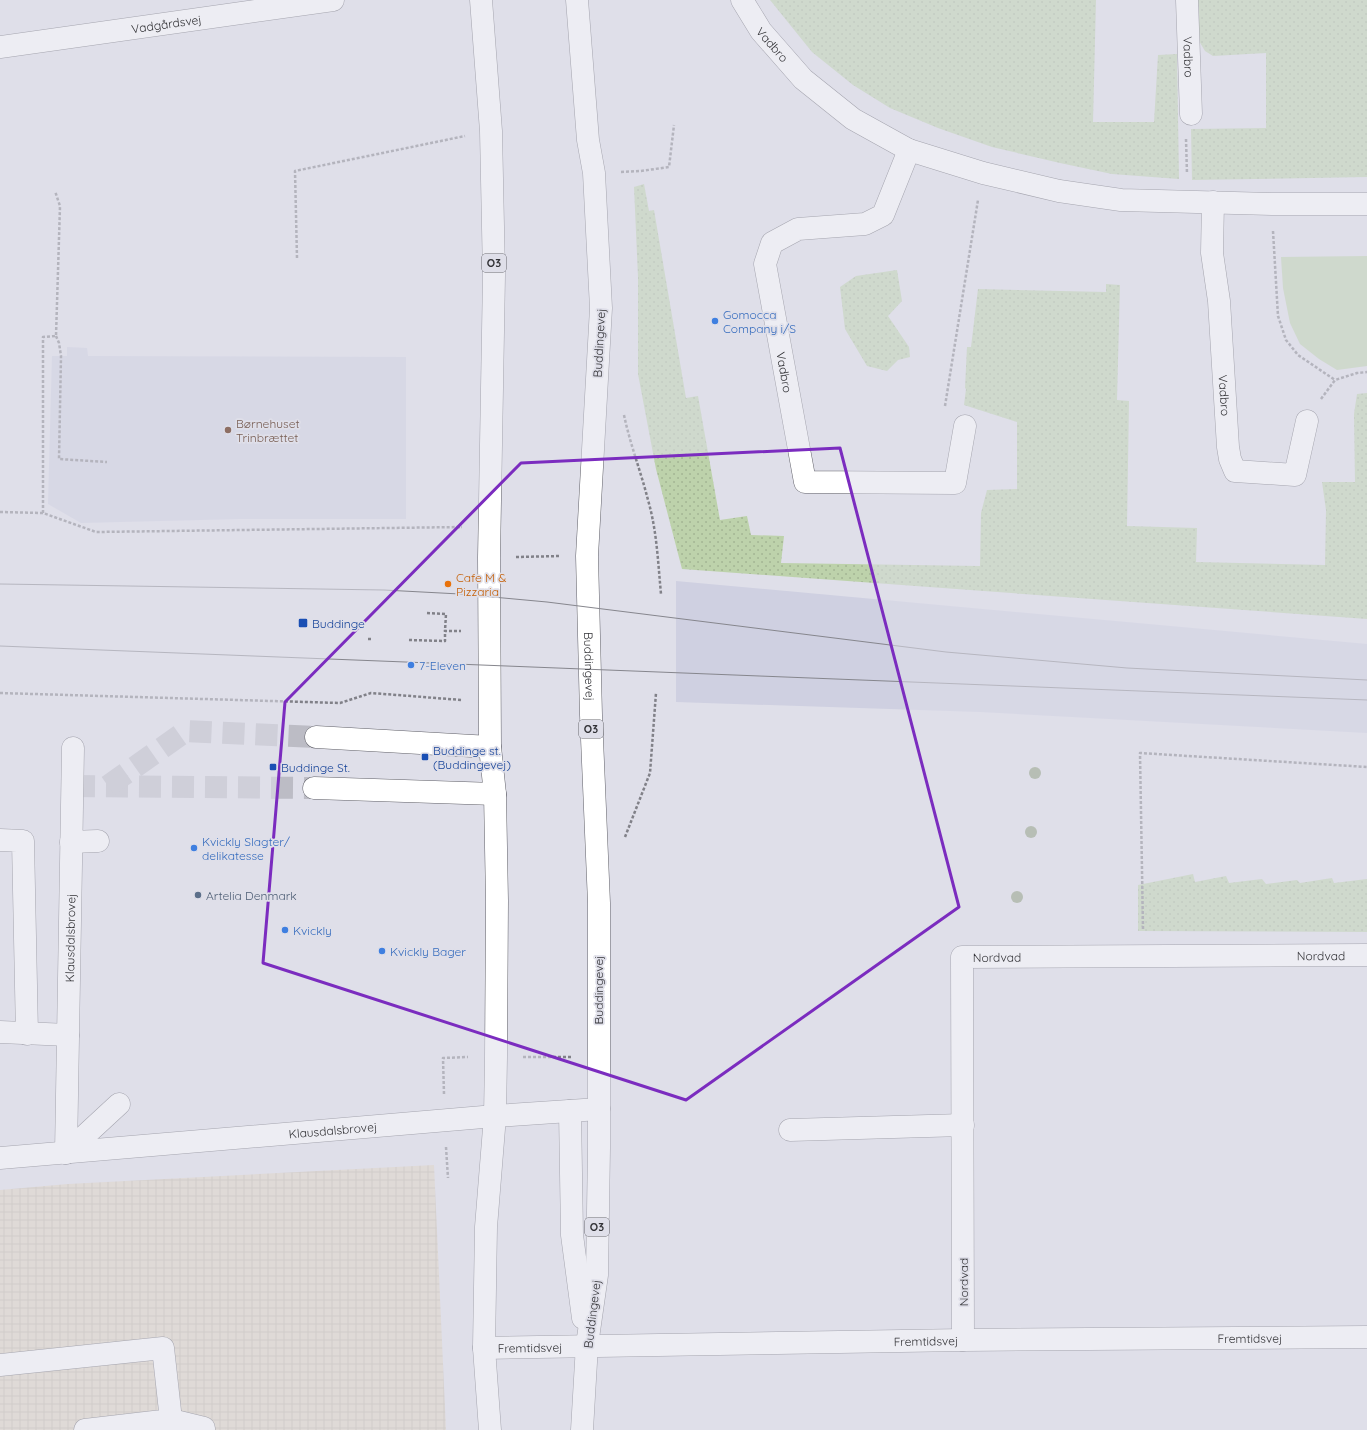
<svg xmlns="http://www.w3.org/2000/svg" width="1367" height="1430" font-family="Quicksand,sans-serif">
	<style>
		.built { fill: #cfd0e1 }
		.industrial { fill: url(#industrial-grid) }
		.grass { fill: url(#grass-dots) }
		.pitch { fill: #bdd2ab }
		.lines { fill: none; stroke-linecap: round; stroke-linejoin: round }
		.minor-tunnel { stroke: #bcbcc5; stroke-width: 22; stroke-dasharray: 22 11; stroke-linecap: butt }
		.minor-casing { stroke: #606068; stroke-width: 23 }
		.major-casing { stroke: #606068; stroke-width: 23 }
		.path { stroke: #818188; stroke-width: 2.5; stroke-dasharray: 3 2; stroke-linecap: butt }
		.minor { stroke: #fff; stroke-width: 22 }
		.major { stroke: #fff; stroke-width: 22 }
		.tram { stroke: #86868d; stroke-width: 1 }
		.tree { fill: #889877 }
		.marked { fill: none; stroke: #7b2cbf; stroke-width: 3; stroke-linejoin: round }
		.shop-dot { fill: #3f7fe0; stroke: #dfdfe9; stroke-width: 1.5 }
		.education-dot { fill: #8d6e63; stroke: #dfdfe9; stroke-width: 1.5 }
		.food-dot { fill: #e8710a; stroke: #dfdfe9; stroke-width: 1.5 }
		.transit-dot { fill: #1a4fb4; stroke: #dfdfe9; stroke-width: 1.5 }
		.service-dot { fill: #5c6f8a; stroke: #dfdfe9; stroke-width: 1.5 }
		.labels { text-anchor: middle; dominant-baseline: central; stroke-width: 3.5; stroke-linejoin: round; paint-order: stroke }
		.shield { fill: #dfdfe9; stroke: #66666c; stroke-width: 1 }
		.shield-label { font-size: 11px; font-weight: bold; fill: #323236 }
		.street-label { font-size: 12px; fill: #323236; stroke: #dfdfe9 }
		.shop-label { font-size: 12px; fill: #366cbe; stroke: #dfdfe9; text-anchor: start }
		.education-label { font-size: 12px; fill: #785e54; stroke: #dfdfe9; text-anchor: start }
		.food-label { font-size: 12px; fill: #c56008; stroke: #dfdfe9; text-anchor: start }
		.transit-label { font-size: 12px; fill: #164399; stroke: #dfdfe9; text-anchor: start }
		.service-label { font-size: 12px; fill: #4e5e75; stroke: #dfdfe9; text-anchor: start }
	</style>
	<defs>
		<pattern id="industrial-grid" width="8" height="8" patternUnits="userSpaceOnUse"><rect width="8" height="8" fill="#e0d5c1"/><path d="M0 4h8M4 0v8" fill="none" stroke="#c1b7a6"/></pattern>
		<pattern id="grass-dots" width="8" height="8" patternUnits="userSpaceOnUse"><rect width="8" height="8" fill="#bdd2ab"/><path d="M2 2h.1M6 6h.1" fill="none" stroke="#a3b594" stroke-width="1.8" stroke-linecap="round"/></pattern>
	</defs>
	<rect width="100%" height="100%" fill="#dfdfe9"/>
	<g class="built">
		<polygon points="67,347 87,348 88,356 406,357 406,519 240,519 81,523 48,504 52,356 67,356"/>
		<polygon points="676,581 1367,644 1367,733 980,712 676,702"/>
	</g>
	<polygon class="industrial" points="434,1165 446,1430 0,1430 0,1190 68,1184"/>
	<g class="grass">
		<polygon points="770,0 1096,0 1093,122 1154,122 1158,55 1177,54 1179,179 1112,174 1060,163 992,147 938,128 890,108 853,85 812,52"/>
		<polygon points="1198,0 1367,0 1367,177 1192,180 1191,129 1266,128 1266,53 1213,56 1205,51 1199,41"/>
		<polygon points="644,184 649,211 654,210 686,398 698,396 720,520 747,516 751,535 784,536 781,563 980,566 981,513 987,490 1017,489 1017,422 964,405 966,389 965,388 967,347 971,347 978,289 1106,292 1106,284 1120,285 1117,400 1129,401 1127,526 1197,528 1196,562 1325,565 1326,510 1322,482 1355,482 1354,414 1357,394 1367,393 1367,619 682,569 656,469 638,374 638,277 634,187"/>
		<polygon points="897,270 902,301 888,316 909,347 910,357 898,360 887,371 867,366 845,329 840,287 856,276"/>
		<polygon points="1193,874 1195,882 1226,876 1229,883 1262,879 1266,884 1297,880 1300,883 1332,878 1334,883 1367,879 1367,932 1138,931 1138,885"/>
	</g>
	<polygon class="pitch" points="1367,256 1367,366 1337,370 1319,359 1300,344 1290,323 1283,288 1281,257"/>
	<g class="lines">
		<g class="minor-tunnel">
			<polyline points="73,786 314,788"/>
			<polyline points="108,786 186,731 316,737"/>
		</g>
		<defs>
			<g id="minor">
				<path id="s1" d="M742,0L761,31L803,79L853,119L909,150L983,173L1059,191L1121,200L1272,204H1367"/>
				<path id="s2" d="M1187,0L1191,114"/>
				<path id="s3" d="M0,47L333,0"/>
				<path id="s4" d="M909,150L883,215L865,224L798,229L772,243L765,264L805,482L955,483L965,426"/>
				<path id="s5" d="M1213,202L1212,253L1219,301L1228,447L1230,459L1235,471L1295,475L1307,421"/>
				<polyline points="316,737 490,747"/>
				<polyline points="314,788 495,794"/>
				<polyline points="0,840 23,841 27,1034"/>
				<polyline points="71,842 98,841"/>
				<polyline points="0,1032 68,1035"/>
				<polyline points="790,1130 963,1125"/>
				<path id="s6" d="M66,1153L73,748"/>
				<polyline points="66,1153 119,1104"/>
				<path id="s7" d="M0,1158L495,1116L599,1109"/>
				<path id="s8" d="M963,1340L962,957L1367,955"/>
				<path id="s9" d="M484,1348L963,1340L1367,1337"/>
				<polyline points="0,1365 163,1348 171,1420 85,1430"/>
				<polyline points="171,1420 204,1428 204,1430"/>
			</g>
			<g id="major">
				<polyline points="481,0 491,131 494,275 489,558 490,747 495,794 497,901 496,1057 495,1116 486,1227 484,1348 490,1430"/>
				<path id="s10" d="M577,0L588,140L594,173L601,308L587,556L591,715L599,903V1148L597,1275L587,1345L582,1430"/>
				<polyline points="570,1111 572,1235 583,1318"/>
			</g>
		</defs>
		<use href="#minor" class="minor-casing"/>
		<use href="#major" class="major-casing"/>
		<g class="path">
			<polyline points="1186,139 1187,174"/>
			<polyline points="621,172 641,171 669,167 674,125"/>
			<polyline points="1273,231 1278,316 1286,340 1298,355 1335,380"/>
			<polyline points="297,258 295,171 465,136"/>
			<polyline points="56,336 59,343 61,356 59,459 107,462"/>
			<polyline points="1321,399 1335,380 1357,373 1367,372"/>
			<polyline points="945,406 978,200"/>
			<path d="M624,415C630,444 641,472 648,500C657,531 658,563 661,594"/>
			<polyline points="0,512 43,513 96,532 462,527"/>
			<polyline points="43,513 43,337 56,336 60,206 55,191"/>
			<polyline points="516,557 561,556"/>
			<polyline points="427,613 446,614 445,631"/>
			<polyline points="368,639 372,639"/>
			<polyline points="409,640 445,641 445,631 461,631"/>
			<polyline points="0,693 340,703 371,693 462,700"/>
			<polyline points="625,837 650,773 656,693"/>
			<polyline points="1143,929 1140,753 1367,767"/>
			<polyline points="523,1057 572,1057"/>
			<polyline points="444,1094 443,1058 468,1057"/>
			<polyline points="446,1147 448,1178"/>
		</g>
		<use href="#minor" class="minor"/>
		<use href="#major" class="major"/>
		<g class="tram">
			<polyline points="0,584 384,590 460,594 547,602 946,652 1127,668 1367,680"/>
			<polyline points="0,646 1367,700"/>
		</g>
	</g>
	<g class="tree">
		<circle cx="1035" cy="773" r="6"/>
		<circle cx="1031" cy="832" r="6"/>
		<circle cx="1017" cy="897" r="6"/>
	</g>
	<path d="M0 0H1367V1430H0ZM840,448L959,907L686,1100L263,963L285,702L521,463Z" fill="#dfdfe9" fill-opacity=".55" fill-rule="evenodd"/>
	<path class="marked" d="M840,448L959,907L686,1100L263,963L285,702L521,463Z"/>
	<g class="shop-dot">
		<circle cx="715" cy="321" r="4"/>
		<circle cx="411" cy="665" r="4"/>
		<circle cx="194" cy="848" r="4"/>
		<circle cx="285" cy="930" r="4"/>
		<circle cx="382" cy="951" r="4"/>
	</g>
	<circle class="education-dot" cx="228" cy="430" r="4"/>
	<circle class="food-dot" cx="448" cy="584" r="4"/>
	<g class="transit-dot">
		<rect x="298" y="618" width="10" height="10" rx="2"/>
		<rect x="421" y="753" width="8" height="8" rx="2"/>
		<rect x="269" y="763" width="8" height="8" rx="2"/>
	</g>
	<circle class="service-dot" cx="198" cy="895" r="4"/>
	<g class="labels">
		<g class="shield">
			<rect x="482" y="254" width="24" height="18" rx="3"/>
			<rect x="579" y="720" width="24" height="18" rx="3"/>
			<rect x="585" y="1218" width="24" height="18" rx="3"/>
		</g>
		<g class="shield-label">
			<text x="494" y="263">O3</text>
			<text x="591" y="729">O3</text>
			<text x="597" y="1227">O3</text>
		</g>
		<g class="street-label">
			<text stroke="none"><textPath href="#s3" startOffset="168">Vadgårdsvej</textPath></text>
			<text stroke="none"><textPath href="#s1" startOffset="54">Vadbro</textPath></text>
			<text stroke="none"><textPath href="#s2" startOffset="57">Vadbro</textPath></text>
			<text transform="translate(599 343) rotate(-87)">Buddingevej</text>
			<text stroke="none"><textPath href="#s4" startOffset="319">Vadbro</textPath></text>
			<text stroke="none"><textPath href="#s5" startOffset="194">Vadbro</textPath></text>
			<text stroke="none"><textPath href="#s10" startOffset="668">Buddingevej</textPath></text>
			<text stroke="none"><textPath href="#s6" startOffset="215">Klausdalsbrovej</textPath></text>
			<text stroke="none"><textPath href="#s8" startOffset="742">Nordvad</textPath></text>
			<text stroke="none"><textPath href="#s8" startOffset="418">Nordvad</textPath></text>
			<text transform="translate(598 990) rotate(-90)">Buddingevej</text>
			<text stroke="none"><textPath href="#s7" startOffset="334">Klausdalsbrovej</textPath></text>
			<text transform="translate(963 1282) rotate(-90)">Nordvad</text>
			<text transform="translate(592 1314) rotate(-83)">Buddingevej</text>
			<text stroke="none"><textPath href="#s9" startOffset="766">Fremtidsvej</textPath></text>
			<text stroke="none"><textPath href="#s9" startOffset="442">Fremtidsvej</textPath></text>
			<text stroke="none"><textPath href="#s9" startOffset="46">Fremtidsvej</textPath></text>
		</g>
		<g class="shop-label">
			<text x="723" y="314">Gomocca<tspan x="723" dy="14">Company i/S</tspan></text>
			<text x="419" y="665">7-Eleven</text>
			<text x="202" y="841">Kvickly Slagter/<tspan x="202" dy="14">delikatesse</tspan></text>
			<text x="293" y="930">Kvickly</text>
			<text x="390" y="951">Kvickly Bager</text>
		</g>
		<g class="education-label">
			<text x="236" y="423">Børnehuset<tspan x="236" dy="14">Trinbrættet</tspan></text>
		</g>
		<g class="food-label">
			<text x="456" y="577">Cafe M &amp;<tspan x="456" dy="14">Pizzaria</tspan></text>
		</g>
		<g class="transit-label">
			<text x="312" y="623">Buddinge</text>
			<text x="433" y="750">Buddinge st.<tspan x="433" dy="14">(Buddingevej)</tspan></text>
			<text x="281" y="767">Buddinge St.</text>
		</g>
		<g class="service-label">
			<text x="206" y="895">Artelia Denmark</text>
		</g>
	</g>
</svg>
